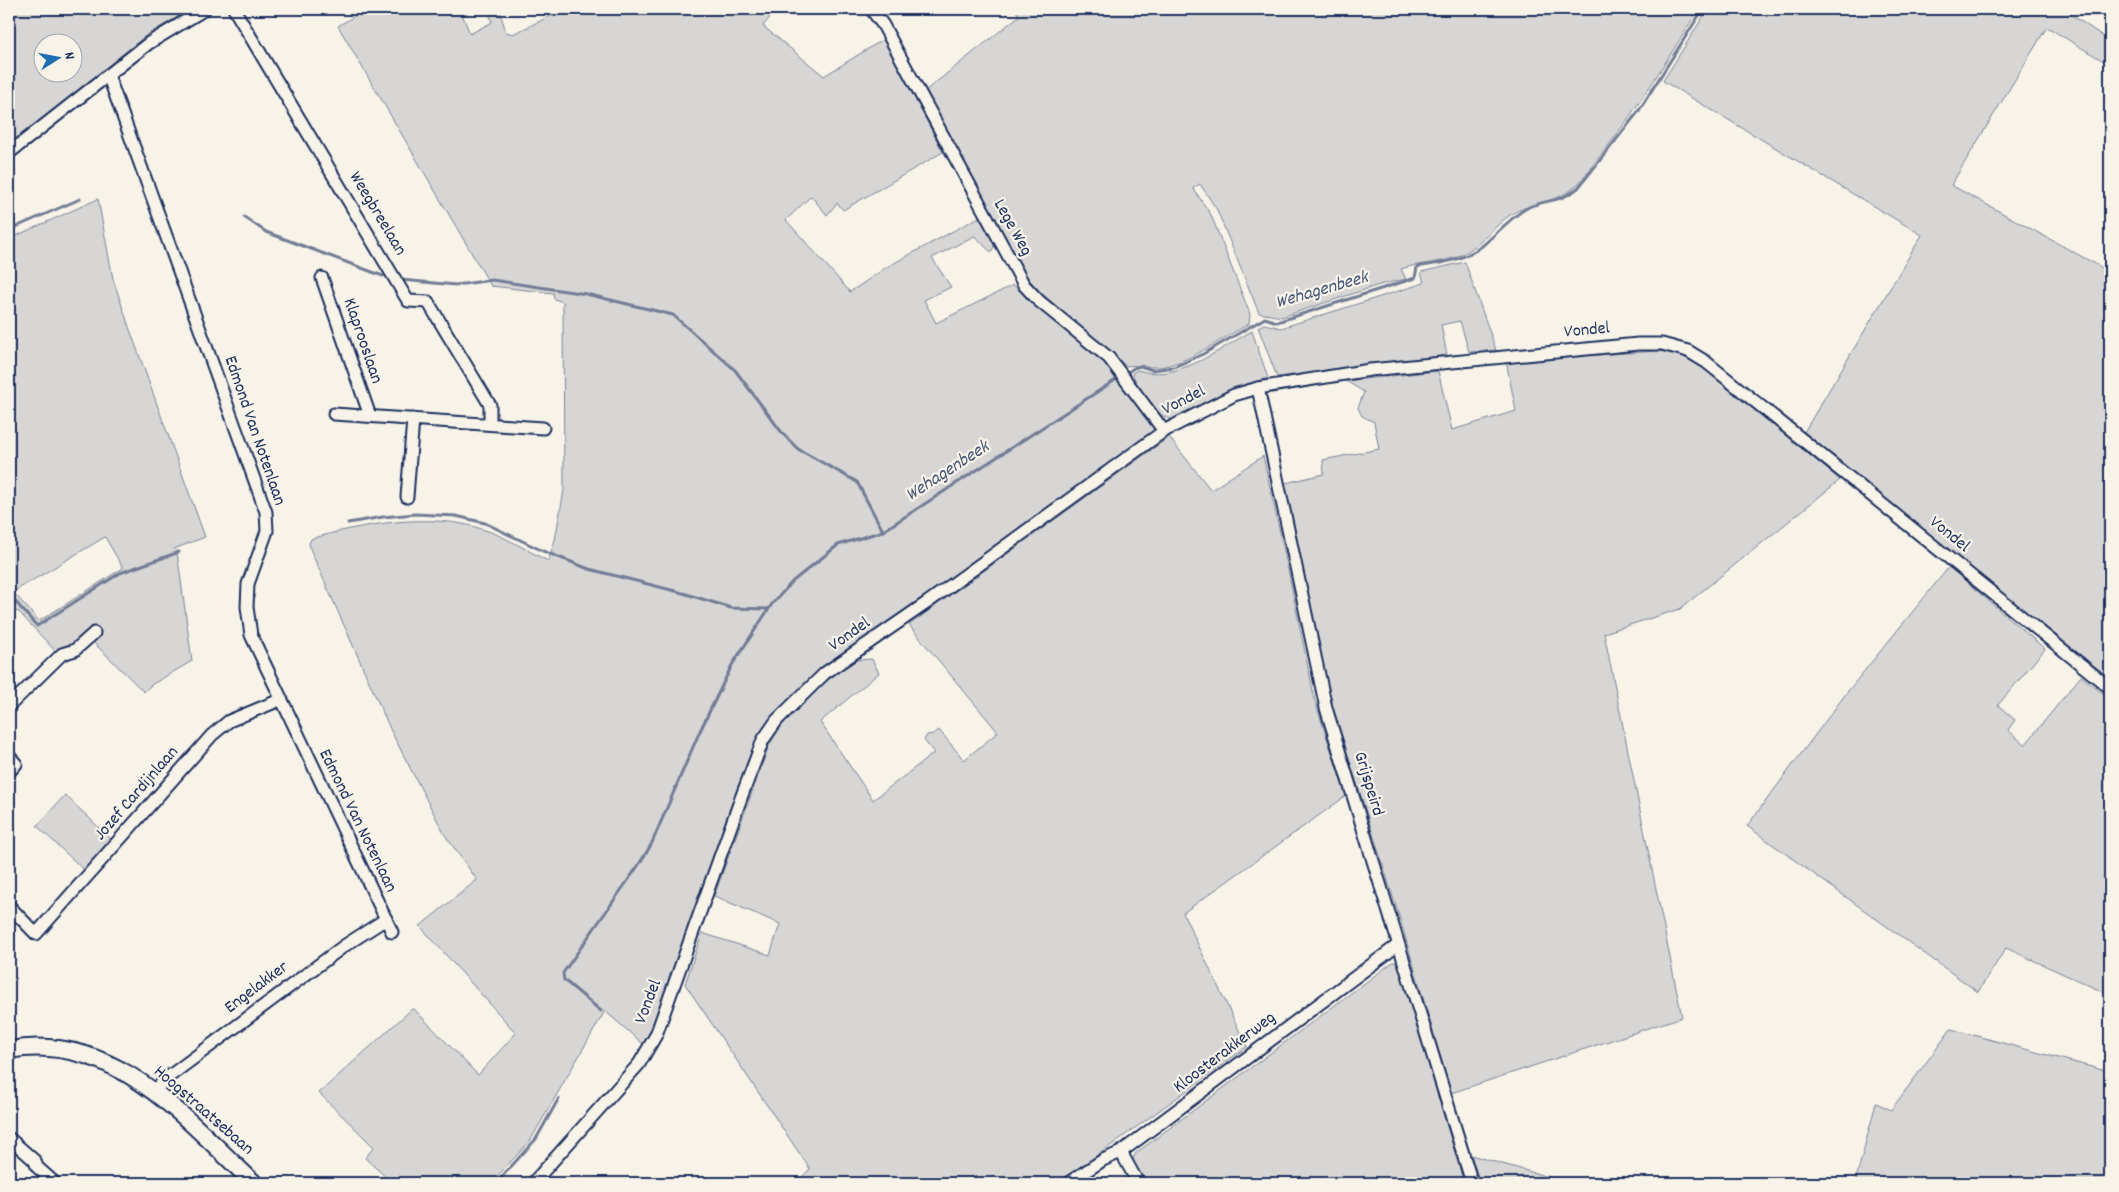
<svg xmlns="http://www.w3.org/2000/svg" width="2119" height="1192" font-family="Dekko,sans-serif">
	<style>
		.green { fill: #d7d6d4; stroke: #798299; fill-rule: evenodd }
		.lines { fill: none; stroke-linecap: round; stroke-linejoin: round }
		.stream { stroke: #727c95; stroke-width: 3 }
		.street-casing { stroke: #1b2f5e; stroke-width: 15 }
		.secondary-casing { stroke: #1b2f5e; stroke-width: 20 }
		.street { stroke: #f7f3e8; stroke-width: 11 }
		.secondary { stroke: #f7f3e8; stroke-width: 16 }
		.labels { text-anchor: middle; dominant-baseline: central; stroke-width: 4.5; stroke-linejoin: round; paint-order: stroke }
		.street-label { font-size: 18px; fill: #1b2f5e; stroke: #f7f3e8 }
		.water-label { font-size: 19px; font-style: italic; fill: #465679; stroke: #f7f3e8 }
	</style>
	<rect width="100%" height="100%" fill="#f7f3e8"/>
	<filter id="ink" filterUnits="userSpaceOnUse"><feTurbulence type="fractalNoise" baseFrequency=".02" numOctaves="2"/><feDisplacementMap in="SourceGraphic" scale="10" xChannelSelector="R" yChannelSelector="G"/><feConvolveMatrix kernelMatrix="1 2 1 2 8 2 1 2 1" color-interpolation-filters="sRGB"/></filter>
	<g filter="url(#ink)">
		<g class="green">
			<path d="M9,9H174L179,16L145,36L9,146ZM42,42H72V72H42Z"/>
			<path d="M366,9H460L470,34L492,22L488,9H499L506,32L513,34L565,9H777L763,26L824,76L884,39L943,152L843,210L837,203L827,215L811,196L786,220L850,292L887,267L979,217L993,240L994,247L991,252C984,247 981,240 974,236L932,258L951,287L924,300L936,323L1013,285L1092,349L1116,374L1157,430L848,651L788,701L771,719L650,1035L643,1044L605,1011L530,1141L491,1183H386L389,1180L365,1158L374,1147L319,1093L413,1008L478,1075L516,1033L420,926L477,880L445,835L391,731L311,551L309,544L311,539C360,524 432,512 482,529C505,536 526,550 548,561L555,540L564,490L563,302L554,299L553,293L491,286L338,26Z"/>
			<path d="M1015,9H1699C1668,58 1638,108 1602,154C1593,164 1585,177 1576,186C1558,203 1530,202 1510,215C1494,226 1481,245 1463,254C1444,264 1421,262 1401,269L1406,279L1379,285L1282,317L1259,313L1217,210L1200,184L1193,188L1211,215L1250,314L1249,324C1224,337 1193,360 1165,366C1152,369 1139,364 1126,366L1039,291L1022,271L925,91L1019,16Z"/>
			<polygon points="1708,9 2063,9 2110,41 2110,65 2047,27 1951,185 2110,272 2110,678 1928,535 1804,432 1922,235 1663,81"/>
			<path d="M98,199L113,279L129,327L205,537L174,549L177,552L192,661L151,685L144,692L92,641L78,643L57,653L19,612L13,610L9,612V595L13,592L9,587V239ZM105,537L123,568L39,621L13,592Z"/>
			<polygon points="1465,262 1496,350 1469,352 1460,321 1441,325 1447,355 1277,377 1258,327 1264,324 1281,328 1424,283 1421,272"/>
			<path d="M1252,331L1268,378L1243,386L1174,420C1153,417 1140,391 1132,373L1138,370C1177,383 1219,349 1252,331Z"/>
			<polygon points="1657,351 1676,353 1702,366 1840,480 1680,609 1604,633 1682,1017 1451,1093 1399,916 1334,711 1281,484 1324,474 1323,460 1379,449 1374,422 1362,416 1358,408 1364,392 1346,381 1438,371 1452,430 1516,411 1506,361"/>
			<path d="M1169,437L1211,490L1263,456L1284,550L1315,701L1346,796L1183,913L1247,1047L1059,1183H796L810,1169L685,984L702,933L770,955L780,924L714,896L769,746C789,709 821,684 855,660L872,659L879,673L820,722L873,800L934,753L924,740L927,735L933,734L939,730L964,760L998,732L909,625Z"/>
			<polygon points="1949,567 2045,649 1998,705 2015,720 2008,730 2025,745 2081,676 2110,699 2110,995 2006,948 1978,992 1747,826 1848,691"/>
			<polygon points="65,795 111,839 84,870 37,826"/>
			<path d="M1393,962H1396L1400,969L1464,1183H1142C1137,1174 1128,1164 1136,1153Z"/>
			<polygon points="1951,1029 2110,1072 2110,1183 1855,1183 1876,1103 1891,1110"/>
			<polygon points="1471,1155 1570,1183 1480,1183"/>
		</g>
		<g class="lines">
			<g class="stream">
				<polyline points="244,217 266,232 383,276"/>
				<polyline points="9,230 80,199"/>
				<polyline points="401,280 456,285 492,280 586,294 673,315 735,370 783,434 798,449 857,482 883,531"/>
				<polyline points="348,523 383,517 415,514 456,516 485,523 543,551 589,569 683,593 731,608 769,609"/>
				<polyline points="9,600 12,598 37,626 120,573 179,552"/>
				<path d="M601,1011L564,980L563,973L638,866L651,845L699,733L732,665L772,604L793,581L838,545L883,531L1134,368L1140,366L1153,370L1174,367L1203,354L1265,318L1277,322L1415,278L1417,267C1439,263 1463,261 1482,246C1497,234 1511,216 1529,207C1547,199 1560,203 1578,188L1638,112L1703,9"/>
				<polyline points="496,1183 536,1139 559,1098"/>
			</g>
			<defs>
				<g id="street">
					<polyline points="234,9 408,301 428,302 490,405 490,424"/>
					<polyline points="871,9 883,25 1024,285 1039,301 1109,358 1164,431"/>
					<polyline points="108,75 266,512 267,531 248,584 247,607 251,635 392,932"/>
					<polyline points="9,153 149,43 205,9"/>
					<polyline points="322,278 370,416"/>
					<polyline points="1258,388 1326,708 1472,1183"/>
					<polyline points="334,414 543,428"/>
					<polyline points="407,497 413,419"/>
					<polyline points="9,706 62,654 75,650 94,633"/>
					<polyline points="9,756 16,764 9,772"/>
					<polyline points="9,906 36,934 212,735 229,721 280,700"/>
					<polyline points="154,1091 167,1078 344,946 386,919"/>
					<polyline points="9,1138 35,1161 37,1167 55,1183"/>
					<polyline points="1121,1152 1138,1183"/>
					<polyline points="533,1183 639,1064 656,1035 741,798 763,740 777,720 825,673 928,602 1164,431 1234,395 1258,388 1370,370 1638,344 1662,344 1688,351 1706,362 2110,688"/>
					<polyline points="1068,1183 1103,1160 1121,1152 1398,945"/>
				</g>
				<path id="secondary" d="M9,1050C114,1031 185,1119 254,1183"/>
			</defs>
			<use href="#street" class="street-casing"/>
			<use href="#secondary" class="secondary-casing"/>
			<use href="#street" class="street"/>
			<use href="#secondary" class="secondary"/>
		</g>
	</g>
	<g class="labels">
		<g class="street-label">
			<text transform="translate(377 214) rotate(59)">Weegbreelaan</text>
			<text transform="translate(1012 228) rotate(61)">Lege Weg</text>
			<text transform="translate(1587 331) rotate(-5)">Vondel</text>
			<text transform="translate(362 341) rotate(71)">Klaprooslaan</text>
			<text transform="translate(1184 401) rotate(-27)">Vondel</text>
			<text transform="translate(254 431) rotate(71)">Edmond Van Notenlaan</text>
			<text transform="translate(1949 535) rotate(39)">Vondel</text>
			<text transform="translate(850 635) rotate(-35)">Vondel</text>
			<text transform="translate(1368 784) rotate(73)">Grijspeird</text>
			<text transform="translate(137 794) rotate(-49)">Jozef Cardijnlaan</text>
			<text transform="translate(357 821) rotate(64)">Edmond Van Notenlaan</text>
			<text transform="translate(257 988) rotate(-37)">Engelakker</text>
			<text transform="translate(649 1002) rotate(-69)">Vondel</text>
			<text transform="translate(1225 1053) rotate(-37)">Kloosterakkerweg</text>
			<text transform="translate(203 1111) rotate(41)">Hoogstraatsebaan</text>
		</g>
		<g class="water-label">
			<text transform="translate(1322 291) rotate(-16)">Wehagenbeek</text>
			<text transform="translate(948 472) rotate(-33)">Wehagenbeek</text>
		</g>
	</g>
	<rect width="2119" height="1192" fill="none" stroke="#f7f3e8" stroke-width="30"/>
	<rect x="15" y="15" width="2089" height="1162" fill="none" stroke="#1b2f5e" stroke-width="2" filter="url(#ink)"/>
	<g transform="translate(58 58) rotate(79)"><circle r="24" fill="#f7f3e8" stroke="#9fa5b1"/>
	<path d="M0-4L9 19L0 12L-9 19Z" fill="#1f6fb2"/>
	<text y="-8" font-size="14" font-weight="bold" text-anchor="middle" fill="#1b2f5e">N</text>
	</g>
</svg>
